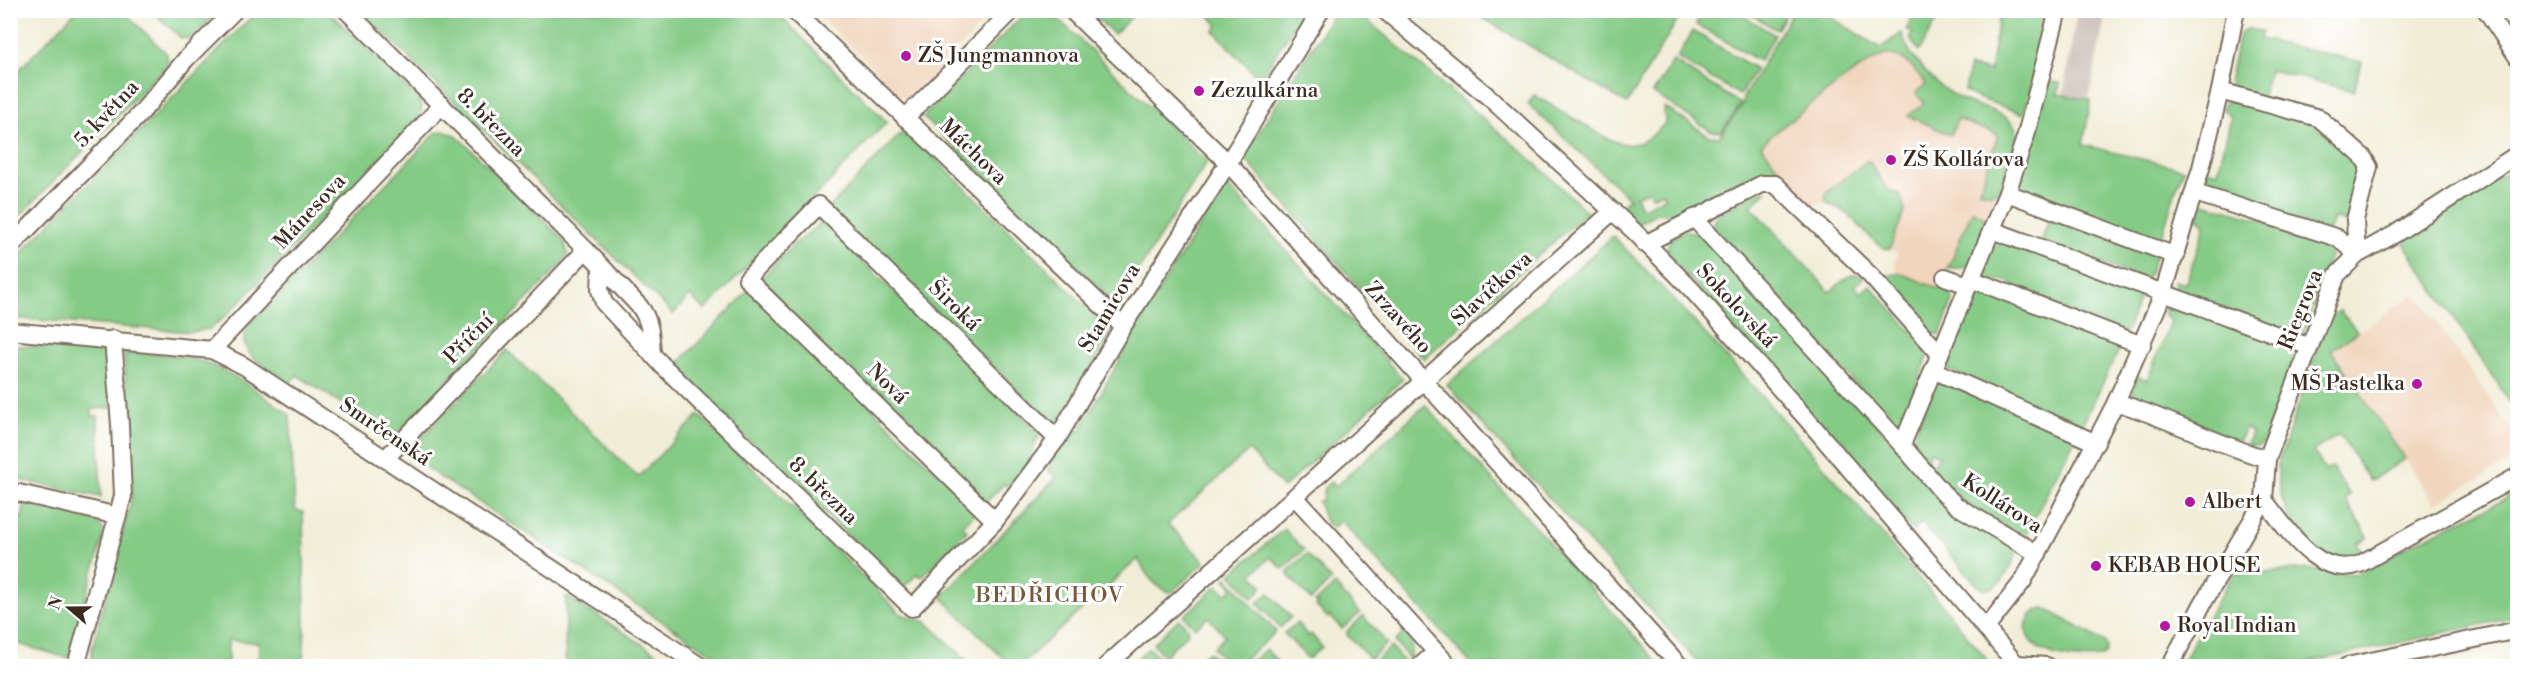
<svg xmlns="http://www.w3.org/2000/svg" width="2528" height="677" font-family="'Libre Bodoni',serif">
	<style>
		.built { fill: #f1d5bd }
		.industrial { fill: #cec1ba }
		.green { fill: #85cb86; stroke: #607a52; stroke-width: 1.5; fill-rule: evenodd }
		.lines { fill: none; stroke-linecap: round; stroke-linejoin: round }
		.minor-casing { stroke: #7b6e5f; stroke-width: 20 }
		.minor { stroke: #fff; stroke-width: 16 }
		.poi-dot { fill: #b5179e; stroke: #fff; stroke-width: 2 }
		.labels { text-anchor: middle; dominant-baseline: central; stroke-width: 6; stroke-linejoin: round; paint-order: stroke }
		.poi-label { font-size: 21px; fill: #3b2a1e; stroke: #fff; text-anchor: start }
		.street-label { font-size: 21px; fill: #3b2a1e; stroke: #fff }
		.neighbourhood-label { font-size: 22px; letter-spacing: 1.5px; fill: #79593e; stroke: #fff }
	</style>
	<rect width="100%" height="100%" fill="#fff"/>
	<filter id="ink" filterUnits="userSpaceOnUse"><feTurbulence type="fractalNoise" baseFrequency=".0167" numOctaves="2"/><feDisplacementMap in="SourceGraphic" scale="12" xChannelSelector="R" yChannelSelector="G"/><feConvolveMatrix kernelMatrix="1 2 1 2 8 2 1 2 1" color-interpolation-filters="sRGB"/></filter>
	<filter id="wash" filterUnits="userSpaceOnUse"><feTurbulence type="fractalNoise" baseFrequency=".008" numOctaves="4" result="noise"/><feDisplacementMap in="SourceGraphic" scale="24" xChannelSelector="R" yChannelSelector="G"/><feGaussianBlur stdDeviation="1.35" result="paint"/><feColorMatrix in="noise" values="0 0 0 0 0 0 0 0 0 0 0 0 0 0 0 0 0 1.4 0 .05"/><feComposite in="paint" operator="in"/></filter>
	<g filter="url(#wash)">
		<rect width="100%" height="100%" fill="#f1edd7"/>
		<g class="built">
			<polygon points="814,11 995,11 907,101"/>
			<polygon points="1887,54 1906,59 1912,54 1944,90 1962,100 2006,117 2014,126 2018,134 1993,208 1966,266 1948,268 1940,289 1899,273 1895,266 1897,253 1874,242 1845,211 1821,203 1803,205 1781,179 1784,176 1761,145 1822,95 1873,60"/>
			<polygon points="2416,293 2517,438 2517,457 2435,504 2331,350"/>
		</g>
		<polygon class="industrial" points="2077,11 2106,11 2089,100 2063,95"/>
		<g class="green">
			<polygon points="1028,10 1050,11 1207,162 1117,305 923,117"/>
			<polygon points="1303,10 1260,80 1214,31 1218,25 1205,11"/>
			<polygon points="1916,10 1942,11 1919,51 1910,39 1912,32 1906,30"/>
			<polygon points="76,11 123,11 167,54 168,64 11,225 11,78"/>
			<polygon points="152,11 218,11 191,39 181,38"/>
			<polygon points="257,11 328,11 417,97 422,106 420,118 225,317 210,329 191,332 11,318 10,264"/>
			<polygon points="361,11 775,11 887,122 705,310 690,296 673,314"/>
			<polygon points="1089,11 1138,11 1114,34"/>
			<polygon points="1335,11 1356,11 1524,153 1587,212 1424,359 1243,157"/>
			<polygon points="1471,11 1683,11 1627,104"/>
			<polygon points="1704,11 1735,11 1775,35 1759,61 1696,24"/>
			<polygon points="1745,11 1788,11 1777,30"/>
			<path d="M1793,11H1821L1880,48L1902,33C1908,59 1937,87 1960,99C1978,109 2011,110 2018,134L1999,190L1992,194L1979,191L1998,135L1957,119L1951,135L1908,116L1924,103L1916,93L1926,84C1915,71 1907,55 1888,55C1870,54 1779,129 1761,145L1784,176L1781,179L1770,172H1758L1676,215L1656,213L1637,224L1620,208L1629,198L1528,104L1534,95C1550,105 1567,114 1583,124C1616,144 1635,158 1665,123L1664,107L1709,136L1719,137L1743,104V98ZM1648,191L1652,197L1662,192L1665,197L1642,209L1636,196Z"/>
			<polygon points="2000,11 2050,11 2024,114 1975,97 1965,91 1969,67 1990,71"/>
			<polygon points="2248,29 2262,31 2260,39 2362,62 2354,91 2269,70 2262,99 2236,92 2229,84 2239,34"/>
			<polygon points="1693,31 1756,69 1740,95 1677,58"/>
			<polygon points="1673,61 1741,104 1721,132 1711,131 1653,93"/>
			<polygon points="2049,82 2060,83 2058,94 2091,100 2083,145 2184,169 2176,189 2160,242 2025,191 2019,182 2046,84"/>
			<polygon points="2227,100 2304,117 2358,157 2363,176 2347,222 2333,218 2328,232 2203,190 2207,169 2218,172 2231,117 2222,108"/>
			<polygon points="905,129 1108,328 1109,337 1057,424 1052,423 828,209"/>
			<path d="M442,131L456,135L564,240L568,254L562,264L397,433L389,434L297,375L290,382C270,370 231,354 248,325L436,133Z"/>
			<path d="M1868,160L1888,190L1900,194L1905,210L1889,250C1870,243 1861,224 1845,212C1838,206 1829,207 1825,199L1826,193Z"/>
			<polygon points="2506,173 2517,187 2517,413 2403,242"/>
			<path d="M1226,184L1403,379L1283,488L1249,450L1168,524L1205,562L1172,592C1156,590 1144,572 1138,559L1019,666H1011L941,597L1056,478L1047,469L1072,427L1079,432L1138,327L1137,325Z"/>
			<path d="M1761,190L1767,191L1751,206L1830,292C1841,284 1850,268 1864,278L1855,286L1861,293L1870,285L1928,350L1929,355L1897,429L1712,227L1715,217Z"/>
			<polygon points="2200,202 2335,241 2301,340 2173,291 2175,281 2186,284 2205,225 2196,216"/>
			<polygon points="1972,211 1982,215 1986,223 1970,264 1961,268 1948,268"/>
			<polygon points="2051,214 2157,253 2146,280 2041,242"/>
			<polygon points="822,222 1040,433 1028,463 1007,486 1004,484 984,504 757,283 794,244"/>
			<path d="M1685,231L1699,233L1889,438L2014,548L2017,553C2009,568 2002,593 1980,588L1922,523L1913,531L1667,253C1666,240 1674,236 1685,231Z"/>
			<path d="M1613,236C1745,372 1868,516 1989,662L1984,666H1701L1447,385Z"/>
			<polygon points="2002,242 2142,291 2126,333 2012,291 2014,284 2000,279 1997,286 1983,277 1981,271 1991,247"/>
			<polygon points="1899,273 1940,289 1942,285 1947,290 1953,301 1940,334 1933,335 1889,284 1887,276"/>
			<polygon points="750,289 977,511 963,526 967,531 922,577 917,574 903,588 674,368"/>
			<polygon points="1976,289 2124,340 2079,431 1945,368 1944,364"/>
			<path d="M2173,300L2298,348L2268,437C2262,446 2257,447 2246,446L2252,431L2245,428L2238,442L2153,405L2151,410L2135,399L2132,390L2136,376L2147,380L2171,322L2163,313L2167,303Z"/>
			<path d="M2340,311L2358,332L2331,350L2405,459L2370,481L2339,434L2313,451L2326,471L2332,467L2350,495L2345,499L2368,537L2357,544L2364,554C2312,577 2274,508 2278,464L2328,318Z"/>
			<polygon points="11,345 109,352 111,408 92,409 92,416 98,416 101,497 11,478"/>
			<path d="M507,350L638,477L699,415L901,614L926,622L973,666H731L426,468C416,460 415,450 420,439Z"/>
			<path d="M124,353C147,354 171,353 194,359C229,368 261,394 290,415L295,510L303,512L305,625L303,666H253L258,659L259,643L228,640V666H92V649L132,496Z"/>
			<polygon points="1938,380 2076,437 2026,534 2014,532 1960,500 1929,467 1931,464 1934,465 1939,455 1931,451 1925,461 1913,446 1912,441 1934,385"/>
			<polygon points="1425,405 1661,666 1473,666 1341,521 1332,528 1324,519 1318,501 1322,501 1324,488 1331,482 1335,487"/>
			<polygon points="2517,483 2517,617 2306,663 2183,660 2233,574 2308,569 2356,574 2432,534 2508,498 2503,491"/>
			<polygon points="25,502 97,518 96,521 103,529 102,542 68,658 11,642 10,523 16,523 17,517 22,518"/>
			<polygon points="1284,529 1304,550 1283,569 1271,557 1252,574 1263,586 1253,598 1231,574"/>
			<polygon points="1307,554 1331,580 1311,600 1288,575 1288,571"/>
			<polygon points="1227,577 1276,632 1237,666 1230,666 1213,648 1225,636 1208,617 1195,628 1184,616 1217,586 1226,594 1233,588 1225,579"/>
			<polygon points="1335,585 1360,613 1342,629 1330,616 1328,618 1316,606 1318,604 1315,602"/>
			<polygon points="1269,593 1291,617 1280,628 1257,603"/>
			<polygon points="566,596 677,666 565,666"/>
			<path d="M2044,608L2105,642L2107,648L2105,654C2089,666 2018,657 2027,623C2029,615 2036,610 2044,608Z"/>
			<polygon points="1363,616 1387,643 1370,659 1347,635 1347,631"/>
			<polygon points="1179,619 1189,629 1186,631 1188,633 1164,656 1153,644"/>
			<polygon points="1297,623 1308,636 1311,634 1322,647 1308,659 1284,633"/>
			<polygon points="1406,630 1412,644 1410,660 1395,642"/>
			<polygon points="1391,647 1407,665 1376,666 1374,662"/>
			<polygon points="1149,648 1158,657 1156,659 1158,662 1153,666 1128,666"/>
			<polygon points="1266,649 1281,666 1246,666"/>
			<polygon points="1206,653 1210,653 1223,666 1192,666"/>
		</g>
	</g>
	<g filter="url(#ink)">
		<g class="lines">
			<defs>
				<g id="minor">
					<path d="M346,10L586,250L640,307C651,322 651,337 652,355"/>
					<polyline points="793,10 1123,326"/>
					<polyline points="1071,10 1228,163 1680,666"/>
					<polyline points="1384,10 1490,98 1635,232 1692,290 1805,417 2018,666"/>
					<polyline points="2486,10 2518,58"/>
					<polyline points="2220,91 2319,118 2363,157 2369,167 2355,220 2357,255"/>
					<polyline points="905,118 1013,10"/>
					<polyline points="2007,193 2176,256"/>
					<polyline points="2195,193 2338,238 2357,255"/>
					<polyline points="1694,218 1902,445"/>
					<polyline points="1992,230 2310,347"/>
					<polyline points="1645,244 1762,184 1775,184 1871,276 1940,354"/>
					<polyline points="10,247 141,113 186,59 235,10"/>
					<polyline points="601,269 600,290 604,303 663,366 912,608 995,521 1057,439 1123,326 1228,163 1321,10"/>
					<polyline points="1945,277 1968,285"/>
					<polyline points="1971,279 2142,345"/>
					<polyline points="10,331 212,350 244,366 700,666"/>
					<polyline points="212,350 442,105"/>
					<polyline points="1933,370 2096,443"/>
					<path d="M2116,402C2168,418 2216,444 2267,459"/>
					<polyline points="385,459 586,250"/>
					<polyline points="10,491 118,516"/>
					<polyline points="1295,497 1449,666"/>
					<path d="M2264,500C2286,527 2317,580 2360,564L2518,476"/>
					<polyline points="995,521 747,279 819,205 1057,439"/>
					<polyline points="2038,554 1957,506 1943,493 1902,445 2007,193 2026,135 2058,10"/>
					<polyline points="1986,628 2023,581 2057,517 2116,402 2163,294 2201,168 2220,91 2236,10"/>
					<polyline points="76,666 123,496 120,425 113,339"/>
					<polyline points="1106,666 1613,211"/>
					<polyline points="1420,666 1436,652"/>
					<polyline points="2013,666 2016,664 2047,666"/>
					<polyline points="2170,666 2203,603 2264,500 2267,459 2337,275 2357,255 2395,234 2518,154"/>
					<polyline points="2347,666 2518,630"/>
				</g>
			</defs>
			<use href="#minor" class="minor-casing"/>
			<use href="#minor" class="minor"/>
		</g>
	</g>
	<g class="poi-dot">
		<circle cx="906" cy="56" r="6"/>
		<circle cx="1199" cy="91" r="6"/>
		<circle cx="1891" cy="160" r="6"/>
		<circle cx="2417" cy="384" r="6"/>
		<circle cx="2190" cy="502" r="6"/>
		<circle cx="2096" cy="566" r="6"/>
		<circle cx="2165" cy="626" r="6"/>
	</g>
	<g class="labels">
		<g class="poi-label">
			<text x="918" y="56">ZŠ Jungmannova</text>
			<text x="1211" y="91">Zezulkárna</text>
			<text x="1903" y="160">ZŠ Kollárova</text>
			<text x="2405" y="384" text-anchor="end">MŠ Pastelka</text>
			<text x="2202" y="502">Albert</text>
			<text x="2108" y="566">KEBAB HOUSE</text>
			<text x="2177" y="626">Royal Indian</text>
		</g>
		<g class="street-label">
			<text transform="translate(107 114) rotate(-47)">5. května</text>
			<text transform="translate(491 123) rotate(45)">8. března</text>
			<text transform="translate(973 152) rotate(44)">Máchova</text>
			<text transform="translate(310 212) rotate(-47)">Mánesova</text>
			<text transform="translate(1492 289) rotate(-42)">Slavíčkova</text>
			<text transform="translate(954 306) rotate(44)">Široká</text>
			<text transform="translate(1736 306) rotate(47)">Sokolovská</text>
			<text transform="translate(1110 308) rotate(-59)">Stamicova</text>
			<text transform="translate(2301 310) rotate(-68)">Riegrova</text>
			<text transform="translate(1398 318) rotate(48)">Zrzavého</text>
			<text transform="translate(469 339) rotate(-46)">Příční</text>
			<text transform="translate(887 384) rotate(44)">Nová</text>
			<text transform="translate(385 432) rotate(34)">Smrčenská</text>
			<text transform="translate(823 491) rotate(44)">8. března</text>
			<text transform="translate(2002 504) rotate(33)">Kollárova</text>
		</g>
		<g class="neighbourhood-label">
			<text x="1050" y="595">BEDŘICHOV</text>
		</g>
	</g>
	<rect width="2528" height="677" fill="none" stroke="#fff" stroke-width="36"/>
	<g transform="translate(69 608) rotate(290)" stroke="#ffffff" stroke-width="4.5" paint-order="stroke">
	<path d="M0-4.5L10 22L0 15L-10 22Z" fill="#3b2a1e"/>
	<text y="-9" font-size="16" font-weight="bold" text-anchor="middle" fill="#3b2a1e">N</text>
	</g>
</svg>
